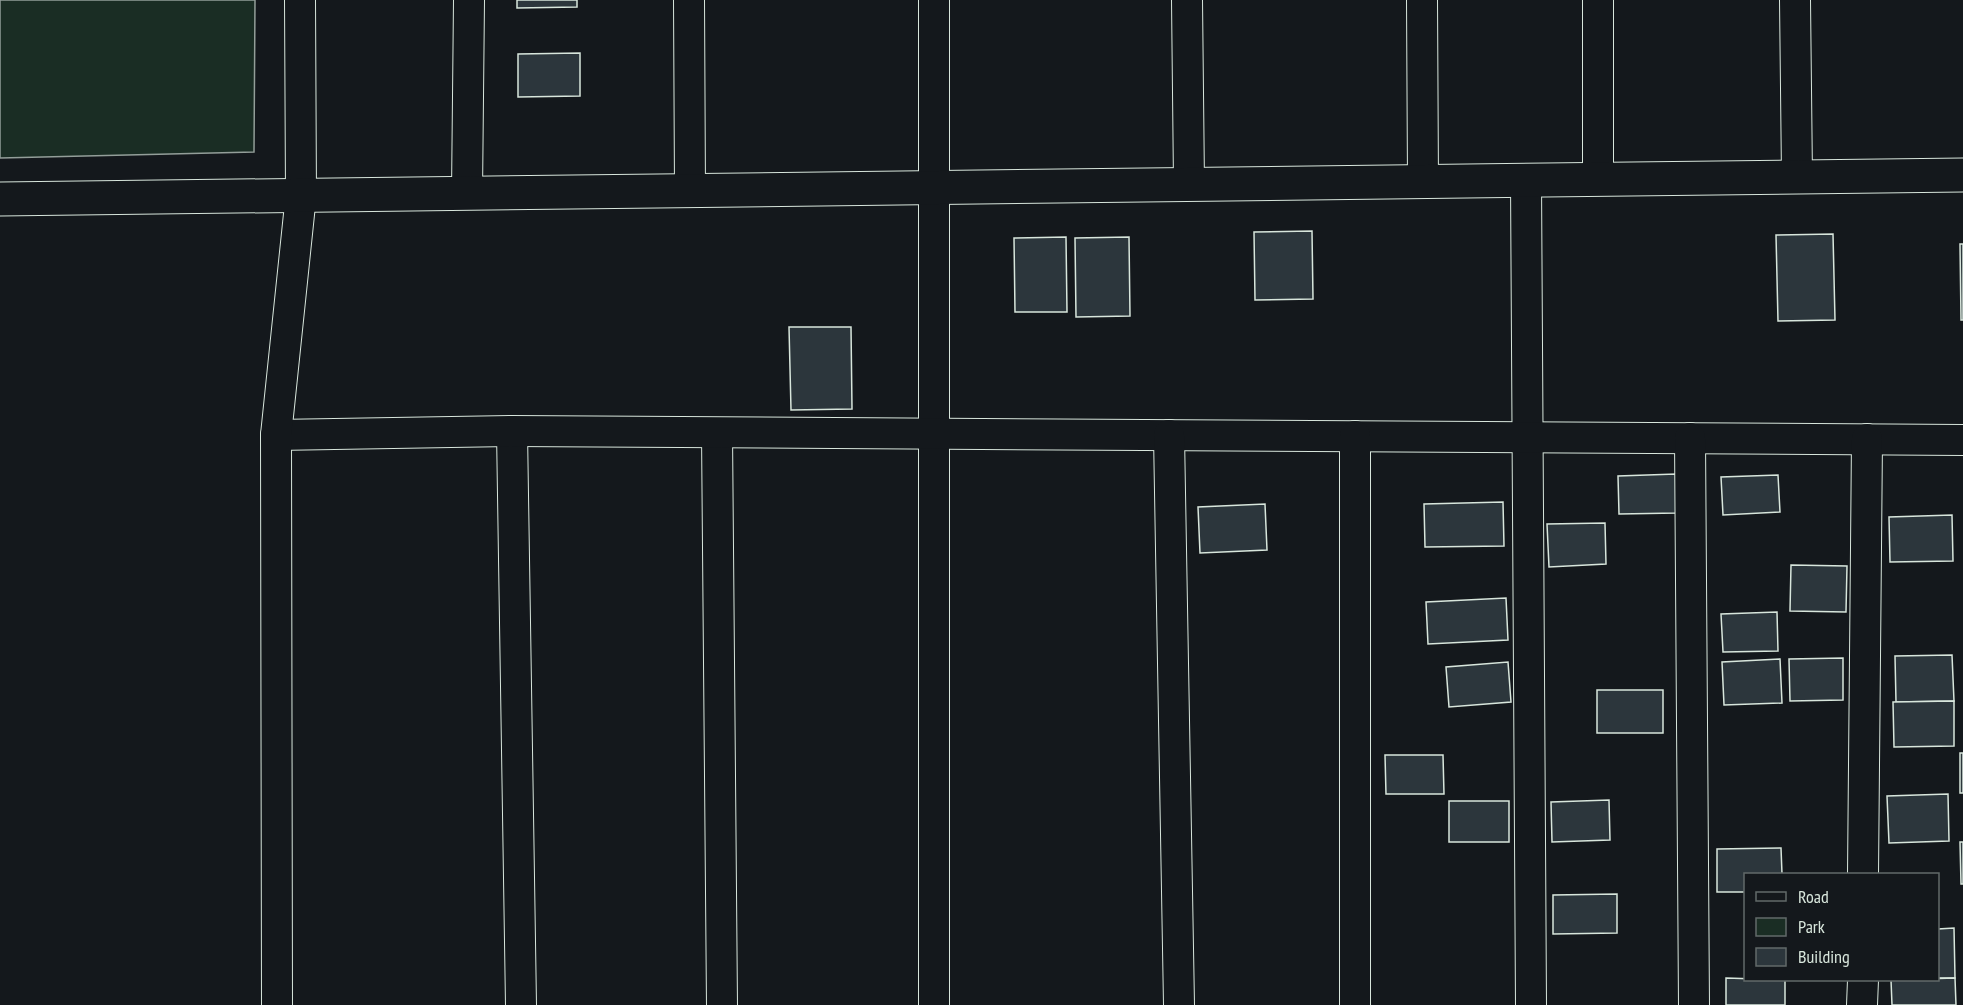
<svg xmlns="http://www.w3.org/2000/svg" width="1963" height="1005" font-family="'PT Sans Narrow',sans-serif">
	<style>
		.green { fill: #1a2d24; stroke: #939e99; stroke-width: 1.5 }
		.building { fill: #2c363c; stroke: #d8e6dc; stroke-width: 1.5 }
		.lines { fill: none; stroke-linecap: round; stroke-linejoin: round }
		.street-casing { stroke: #d8e6dc; stroke-width: 32 }
		.secondary-casing { stroke: #d8e6dc; stroke-width: 35 }
		.street { stroke: #14181c; stroke-width: 30 }
		.secondary { stroke: #14181c; stroke-width: 33 }
	</style>
	<rect width="100%" height="100%" fill="#14181c"/>
	<polygon class="green" points="0,0 255,0 254,152 0,158"/>
	<g class="building">
		<polygon points="517,0 577,0 577,7 517,8"/>
		<polygon points="580,53 580,96 518,97 518,54"/>
		<polygon points="1312,231 1313,299 1255,300 1254,232"/>
		<polygon points="1833,234 1835,320 1778,321 1776,235"/>
		<polygon points="1066,237 1067,312 1015,312 1014,238"/>
		<polygon points="1129,237 1130,316 1076,317 1075,238"/>
		<polygon points="1960,244 1963,244 1963,320 1961,320"/>
		<polygon points="789,327 851,327 852,409 791,410"/>
		<polygon points="1676,474 1677,513 1619,514 1618,476"/>
		<polygon points="1778,475 1780,512 1723,515 1721,477"/>
		<polygon points="1503,502 1504,546 1425,547 1424,504"/>
		<polygon points="1265,504 1267,550 1200,553 1198,507"/>
		<polygon points="1952,515 1953,561 1890,562 1889,517"/>
		<polygon points="1605,523 1606,564 1549,567 1547,524"/>
		<polygon points="1791,565 1847,566 1846,612 1790,611"/>
		<polygon points="1506,598 1508,640 1428,644 1426,602"/>
		<polygon points="1777,612 1778,651 1723,652 1721,614"/>
		<polygon points="1952,655 1954,701 1896,702 1895,656"/>
		<polygon points="1843,658 1843,700 1790,701 1789,659"/>
		<polygon points="1780,659 1782,703 1724,705 1722,662"/>
		<polygon points="1508,662 1511,702 1449,707 1446,667"/>
		<rect x="1597" y="690" width="66" height="43"/>
		<polygon points="1954,701 1954,746 1894,747 1893,702"/>
		<rect x="1960" y="753" width="3" height="40"/>
		<polygon points="1385,755 1443,755 1444,794 1386,794"/>
		<polygon points="1948,794 1949,841 1889,843 1887,796"/>
		<polygon points="1609,800 1610,840 1552,842 1551,802"/>
		<rect x="1449" y="801" width="60" height="41"/>
		<polygon points="1960,842 1963,842 1963,884 1961,884"/>
		<polygon points="1781,848 1782,874 1746,874 1746,892 1717,892 1717,849"/>
		<polygon points="1617,894 1617,933 1553,934 1553,895"/>
		<polygon points="1954,928 1955,978 1938,978 1938,929"/>
		<polygon points="1726,978 1785,980 1785,1005 1726,1005"/>
		<polygon points="1955,978 1956,1005 1892,1005 1891,980"/>
	</g>
	<g class="lines">
		<defs>
			<g id="street">
				<polyline points="689,0 690,190"/>
				<polyline points="934,0 934,1005"/>
				<polyline points="1187,0 1189,184"/>
				<polyline points="1422,0 1423,182"/>
				<polyline points="1795,0 1797,177"/>
				<polyline points="1598,179 1598,0"/>
				<polyline points="1526,180 1531,1005"/>
				<polyline points="467,193 469,0"/>
				<polyline points="512,431 521,1005"/>
				<polyline points="717,433 722,1005"/>
				<polyline points="276,435 512,431 1963,440"/>
				<polyline points="1169,435 1179,1005"/>
				<polyline points="1690,438 1694,1005"/>
				<polyline points="1863,874 1867,439"/>
				<polyline points="277,1005 276,435 301,195 300,0"/>
				<polyline points="1355,1005 1355,436"/>
				<polyline points="1862,1005 1863,980"/>
			</g>
			<polyline id="secondary" points="0,199 1963,175"/>
		</defs>
		<use href="#street" class="street-casing"/>
		<use href="#secondary" class="secondary-casing"/>
		<use href="#street" class="street"/>
		<use href="#secondary" class="secondary"/>
	</g>
	<rect x="1744" y="873" width="195" height="108" fill="#14181c" stroke="#626a69" stroke-width="1.5"/>
	<rect x="1756" y="892" width="30" height="9" fill="#14181c" stroke="#626a69" stroke-width="1.5"/>
	<text x="1798" y="903" font-size="18" fill="#d8e6dc">Road</text>
	<rect x="1756" y="918" width="30" height="18" fill="#1a2d24" stroke="#626a69" stroke-width="1.5"/>
	<text x="1798" y="933" font-size="18" fill="#d8e6dc">Park</text>
	<rect x="1756" y="948" width="30" height="18" fill="#2c363c" stroke="#626a69" stroke-width="1.5"/>
	<text x="1798" y="963" font-size="18" fill="#d8e6dc">Building</text>
</svg>
